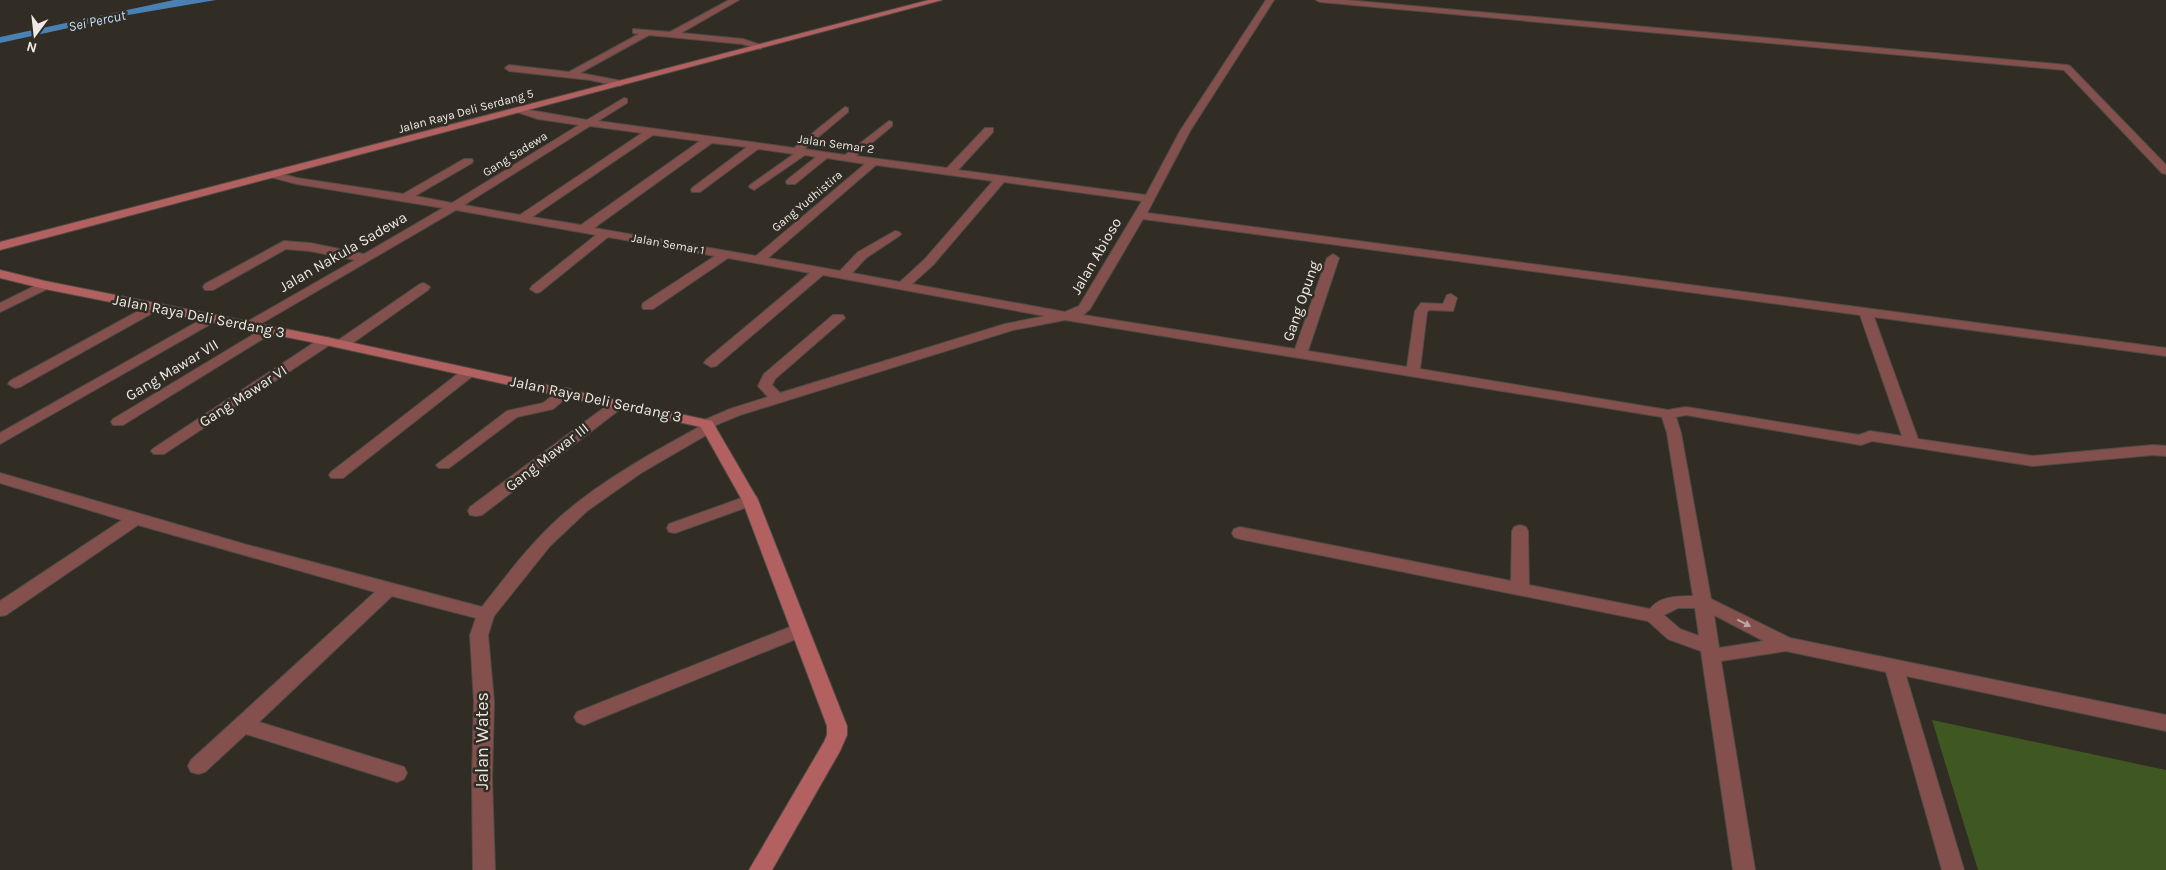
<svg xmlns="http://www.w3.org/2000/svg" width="2166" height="870" font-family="Karla,sans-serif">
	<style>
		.green { fill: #3f5721 }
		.water { fill: #4b80b3 }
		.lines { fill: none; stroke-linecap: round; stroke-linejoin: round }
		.street-casing { stroke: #4f4b44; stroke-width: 2 }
		.secondary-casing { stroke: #4f4b44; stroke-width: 2 }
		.street { fill: #84504e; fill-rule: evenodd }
		.secondary { fill: #b36160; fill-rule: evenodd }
		.oneway { fill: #bea5a1 }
		.labels { text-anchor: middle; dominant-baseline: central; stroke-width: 5; stroke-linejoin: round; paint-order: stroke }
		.far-street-label { font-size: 12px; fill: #edeae5; stroke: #312d25 }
		.far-water-label { font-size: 14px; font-style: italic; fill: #c2defc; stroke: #312d25 }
		.street-label { font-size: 15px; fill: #edeae5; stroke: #312d25 }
		.near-street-label { font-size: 18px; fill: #edeae5; stroke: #312d25 }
	</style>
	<rect width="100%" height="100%" fill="#312d25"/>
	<polygon class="green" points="1932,720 2166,770 2166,870 1978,870"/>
	<polygon class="water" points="174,0 216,0 128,15 0,43 0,37"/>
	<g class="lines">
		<defs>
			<g id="street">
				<polygon points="729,0 739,0 681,33 743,39 761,45 761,49 742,44 649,35 580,73 622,81 622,85 619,86 590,80 509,71 505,68 509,65 569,72 639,34 633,33 633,29 670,32"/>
				<path d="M1266,0H1274L1190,131L1147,213L2166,348V356L1874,317L1918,439L2033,456L2153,445L2166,446V456L2153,455L2033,466L1872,441L1861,445L1686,415L1676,417L1681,433L1711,599L1790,638L2166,715V731L1906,676L1964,870H1942L1886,672L1786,651L1721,661L1755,870H1733L1701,651L1668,639L1648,621L1240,539L1234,537L1232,533L1234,529L1240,527L1511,581L1512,531L1514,527L1520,525L1526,527L1528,531L1529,585L1650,609C1659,596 1679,596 1693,596L1667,433L1662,417L1065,320L1013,330L740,415L716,425L715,430L641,473L587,511L550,546L494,616L488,635L494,702L492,779L495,870H473L472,779L474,702L470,635L476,618L392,596L259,722L404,767L407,773L404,779L397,782L246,734L205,772L198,774L191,772L188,766L191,760L375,592L138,525L6,615L0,616V601L122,520L0,483V473L244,544L482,607C506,576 530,544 560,517C602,480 652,453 701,426L700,424L702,421L730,409L768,397L758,386L764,374L833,315H843L845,318L775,379L772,385L780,393L1005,324L1045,316L823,275L716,366L711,367L704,363L706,360L810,273L728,258L653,309H643L642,306L643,303L715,256L608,237L540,292L536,293L530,289L532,286L596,235L456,210L250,330L245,329L243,326L245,323L355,260L310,251L286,249L213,290H205L203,287L205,284L284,241L310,243L364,254L443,208L297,184L270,177L269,175L270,173L274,172L297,178L403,194L464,159H472L473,161L472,163L415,196L452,203L579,125L538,119L517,112V108L587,120L624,98L627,99V103L598,121L794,148L845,107L848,108V112L804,149L845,155L889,121L892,122V126L856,156L947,168L985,128H993V132L958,170L1146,195L1180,131ZM590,126L642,133L520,215L464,205ZM653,135L700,141L581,225L532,217ZM712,143L747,147L692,188L691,190L692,192H700L758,149L794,154L750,185L749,187L754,190L805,155L816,157L787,180L786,182L787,184H795L827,158L865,164L756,256L594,228ZM876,165L993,181L925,259L900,282L852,273L866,258L899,236L901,234L899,232L895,231L858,252L840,271L768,258ZM1004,182L1142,201L1079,306L1065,312L912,284L933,265ZM1143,219L1860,315L1902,436L1870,431L1859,435L1686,407L1668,410L1420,369L1427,312L1429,310L1453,311L1457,298L1451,294L1447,295L1443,304L1421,303L1415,311L1407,367L1308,351L1339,258L1333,254L1327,258L1295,349L1083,315L1090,309ZM1678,608H1695L1699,636L1680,629L1664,615ZM1714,615L1764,641L1719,648Z"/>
				<polygon points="1316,0 1346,0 2067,65 2070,66 2166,165 2166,174 2162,173 2064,70 1320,2"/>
				<polygon points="45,281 51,285 49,288 0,312 0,303"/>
				<polygon points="424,283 430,287 428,290 347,347 337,347 335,344 337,341 420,284"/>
				<polygon points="153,303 159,307 158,310 20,387 15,388 8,384 10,381"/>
				<polygon points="211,314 216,315 218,318 216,321 0,444 0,433"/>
				<polygon points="269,325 274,326 276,329 274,332 123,425 113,425 111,422 113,419"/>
				<polygon points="326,337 331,338 333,341 331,344 164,454 154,454 151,451 154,448 321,338"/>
				<polygon points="469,368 476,372 474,375 343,478 331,478 329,475 331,472 464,369"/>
				<polygon points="566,388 571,389 573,392 553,409 517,417 449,468 439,468 436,465 507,411 543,403 561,389"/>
				<polygon points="618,400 623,401 625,404 623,407 482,515 476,516 470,515 468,511 470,507 613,401"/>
				<polygon points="750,495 756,496 758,500 756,504 675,533 669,532 667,528 669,524"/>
				<polygon points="800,623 806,625 809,630 806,635 591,722 584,725 577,722 574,717 577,712"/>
			</g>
			<g id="secondary">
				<polygon points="929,0 942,0 0,250 0,242"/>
				<polygon points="0,270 45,281 326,337 712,421 758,500 847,726 847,735 840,751 772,870 749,870 824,742 827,735 827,726 742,500 701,427 326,345 45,289 0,278"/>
			</g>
		</defs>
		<use href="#street" class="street-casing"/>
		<use href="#secondary" class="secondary-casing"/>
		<use href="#street" class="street"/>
		<use href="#secondary" class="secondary"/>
	</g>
	<defs><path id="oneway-solid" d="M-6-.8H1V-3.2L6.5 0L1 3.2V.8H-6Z" transform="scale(1.25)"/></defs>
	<use class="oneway" href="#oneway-solid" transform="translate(1744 623) rotate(27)"/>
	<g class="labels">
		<g class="far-street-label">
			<text transform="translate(466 111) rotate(-15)">Jalan Raya Deli Serdang 5</text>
			<text transform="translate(836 144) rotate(8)">Jalan Semar 2</text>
			<text transform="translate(515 154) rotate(-32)">Gang Sadewa</text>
			<text transform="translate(807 201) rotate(-40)">Gang Yudhistira</text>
			<text transform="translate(668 244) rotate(10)">Jalan Semar 1</text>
		</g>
		<g class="far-water-label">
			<text transform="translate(97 21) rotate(-12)">Sei Percut</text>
		</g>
		<g class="street-label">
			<text transform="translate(343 252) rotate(-30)">Jalan Nakula Sadewa</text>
			<text transform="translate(1096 256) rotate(-60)">Jalan Abioso</text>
			<text transform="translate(1301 301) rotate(-71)">Gang Opung</text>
			<text transform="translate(199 316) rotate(11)">Jalan Raya Deli Serdang 3</text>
			<text transform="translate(172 370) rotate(-31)">Gang Mawar VII</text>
			<text transform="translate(243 396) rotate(-33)">Gang Mawar VI</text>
			<text transform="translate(596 399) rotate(12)">Jalan Raya Deli Serdang 3</text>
			<text transform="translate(547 457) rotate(-38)">Gang Mawar III</text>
		</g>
		<g class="near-street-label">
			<text transform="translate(482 741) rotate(-90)">Jalan Wates</text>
		</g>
	</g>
	<g transform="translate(35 35) rotate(195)" stroke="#312d25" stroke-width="4" paint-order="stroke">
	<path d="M0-4L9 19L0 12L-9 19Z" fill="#edeae5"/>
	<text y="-8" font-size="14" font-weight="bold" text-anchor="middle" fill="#edeae5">N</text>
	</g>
</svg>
